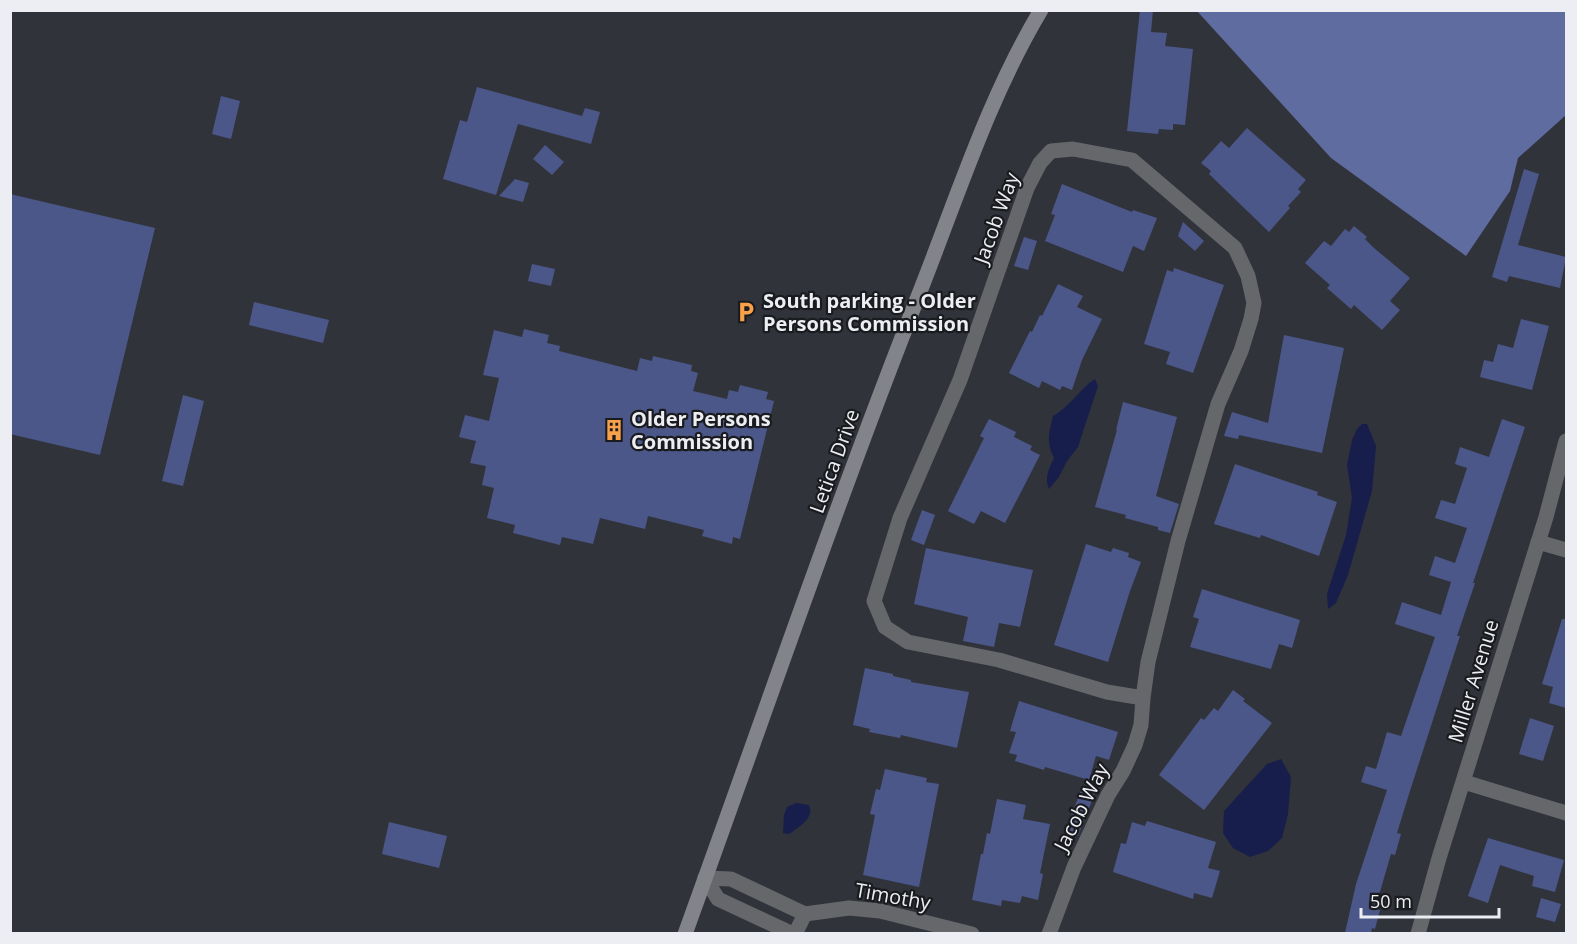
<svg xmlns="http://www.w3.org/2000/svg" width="1577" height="944" font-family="'Open Sans',sans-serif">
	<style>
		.forest { fill: #5f6c9f }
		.water { fill: #171e4b }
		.building { fill: #4b5788 }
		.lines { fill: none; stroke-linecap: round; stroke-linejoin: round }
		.street { stroke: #66676b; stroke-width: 15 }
		.secondary { stroke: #82848a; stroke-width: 15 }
		.labels { text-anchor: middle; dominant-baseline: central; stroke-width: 4.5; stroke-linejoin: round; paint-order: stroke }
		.street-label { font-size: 20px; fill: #eceef3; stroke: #1a1b1e }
		.poi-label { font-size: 20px; font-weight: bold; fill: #eceef3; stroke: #1a1b1e; text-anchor: start }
	</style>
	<rect width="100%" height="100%" fill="#31333b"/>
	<polygon class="forest" points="1197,11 1566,11 1566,115 1518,158 1510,191 1466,256 1331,158"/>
	<g class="water">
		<path d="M1095,379L1098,386L1078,447L1067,461L1059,477L1049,489C1044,478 1049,468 1054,458C1046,442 1049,432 1053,416C1070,407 1079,389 1095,379Z"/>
		<polygon points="1362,424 1367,424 1376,446 1372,491 1348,575 1336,603 1328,609 1327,594 1346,535 1352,498 1347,465 1352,440 1357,429"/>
		<polygon points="1281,759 1291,777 1288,814 1282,838 1268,851 1250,857 1233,848 1223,833 1224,811 1267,764"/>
		<path d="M796,803L809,805C815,818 799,827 789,834L783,833L784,815L787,807Z"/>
	</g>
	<g class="building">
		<polygon points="1140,10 1153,10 1151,32 1167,33 1165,46 1193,49 1185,125 1173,124 1173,130 1159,129 1158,134 1127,131"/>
		<polygon points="477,87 582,116 585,108 600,112 591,144 518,124 496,195 443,179 460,120 467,122"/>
		<polygon points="221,96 240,101 231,139 212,134"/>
		<polygon points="1247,128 1306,180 1298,189 1301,192 1288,206 1290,208 1269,232 1209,174 1211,171 1201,163 1221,141 1229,148"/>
		<polygon points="545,145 564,162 552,175 533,159"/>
		<polygon points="1524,169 1539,174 1518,245 1566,257 1560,288 1509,276 1507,282 1492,277"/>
		<polygon points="515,179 529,183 523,202 499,196"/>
		<polygon points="1062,184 1132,212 1133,210 1157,218 1144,251 1133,246 1123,272 1045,241 1055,215 1051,214"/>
		<polygon points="10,194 155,228 100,455 10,434"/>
		<polygon points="1183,222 1204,241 1195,251 1178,236"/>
		<polygon points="1354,226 1367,237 1365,239 1374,248 1410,278 1390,301 1400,310 1382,330 1354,305 1351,309 1327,288 1330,285 1305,263 1324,241 1331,246 1345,229 1349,232"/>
		<polygon points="1024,237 1037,241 1028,270 1014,266"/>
		<polygon points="532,264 555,269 551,286 528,281"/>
		<polygon points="1174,268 1224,285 1193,373 1166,364 1170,352 1144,344 1167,270 1173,272"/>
		<polygon points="1058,284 1083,296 1077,307 1102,319 1082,360 1072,390 1062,386 1060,390 1042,381 1039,388 1009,373 1030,331 1032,332 1040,315 1042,316"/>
		<polygon points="254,302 329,320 323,343 249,325"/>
		<polygon points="1521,319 1549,326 1532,390 1480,377 1484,360 1493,362 1498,344 1513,348"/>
		<polygon points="524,329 549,335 547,343 560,346 559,351 637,371 640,358 652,361 653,356 692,365 691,371 698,373 693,391 727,399 729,390 738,392 740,385 768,392 766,399 774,401 740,539 733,537 732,544 702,536 704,530 648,516 645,529 600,518 593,544 562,537 560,545 513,533 515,525 487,518 494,488 482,485 486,466 470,463 476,441 459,437 465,415 489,421 499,378 483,375 494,330 522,337"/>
		<polygon points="1284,335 1344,348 1322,453 1239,435 1238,439 1224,436 1232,412 1268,423"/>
		<polygon points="183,395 204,401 183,486 162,481"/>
		<polygon points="1123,402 1177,417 1156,496 1179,504 1170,533 1158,530 1158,527 1125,518 1126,515 1095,507 1117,430 1116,430"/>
		<polygon points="989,419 1016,432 1014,437 1032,446 1030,450 1040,455 1005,523 981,511 974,524 948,511 984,438 980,436"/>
		<polygon points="1502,419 1525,427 1473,583 1475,583 1457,636 1460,636 1409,794 1397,833 1401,834 1395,855 1391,854 1375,909 1380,910 1375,929 1372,928 1371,933 1345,933 1356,884 1387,790 1361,782 1366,766 1376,769 1387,732 1401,736 1435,637 1395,624 1402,602 1441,615 1451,582 1429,575 1435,556 1455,563 1467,528 1435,518 1441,500 1455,504 1467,468 1455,464 1460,447 1489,457"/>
		<polygon points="1235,464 1318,492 1317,495 1337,502 1319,556 1261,535 1260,538 1214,524"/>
		<polygon points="922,510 935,515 924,545 911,540"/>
		<polygon points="1086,544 1111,552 1113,548 1129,553 1128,557 1141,562 1130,591 1108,662 1054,645"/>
		<polygon points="926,548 1033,570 1020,627 999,623 994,647 963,641 968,617 914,604"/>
		<polygon points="1202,589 1300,620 1292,648 1279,644 1271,669 1190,647 1199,619 1193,617"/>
		<polygon points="1562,619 1566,619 1566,708 1549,703 1553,687 1542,684"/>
		<polygon points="865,668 893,674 893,676 911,680 911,682 969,692 957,748 901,735 900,738 869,732 870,729 853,725"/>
		<polygon points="1233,690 1245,699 1243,701 1272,723 1204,810 1159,775 1201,718 1204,720 1214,708 1218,711"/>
		<polygon points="1019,701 1118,732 1109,760 1096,756 1089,780 1045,767 1044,770 1015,761 1017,755 1009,753 1016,732 1010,731"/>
		<polygon points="1530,718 1554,726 1543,761 1519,754"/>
		<polygon points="885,769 927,778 926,782 939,784 919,887 863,875 875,815 870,814 876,789 880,790"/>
		<polygon points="1082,788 1095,793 1078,836 1065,831"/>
		<polygon points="997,799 1026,805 1023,819 1050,824 1040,873 1043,874 1038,900 1022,896 1020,903 1002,900 1001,906 972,900 981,854 983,854 987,833 990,834"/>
		<polygon points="1147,821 1216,842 1208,868 1220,871 1212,898 1194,893 1193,899 1113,872 1121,843 1126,844 1132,822 1145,826"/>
		<polygon points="389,822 447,836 439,868 382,854"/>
		<polygon points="1488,838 1564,860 1555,892 1532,886 1534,876 1500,865 1488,903 1468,896"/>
		<polygon points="1541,898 1561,904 1555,922 1536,917"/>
	</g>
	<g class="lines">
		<g class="street">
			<polyline points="1538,542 1566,550"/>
			<polyline points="1464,782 1566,813"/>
			<polyline points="705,878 731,879 805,914"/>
			<polyline points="705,878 718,899 793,934"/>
			<polyline points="795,934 805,914 849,908 880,911 972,934"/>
			<polyline points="1049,934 1074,867 1108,795 1123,771 1135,745 1141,725 1143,698 1148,662 1178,541 1218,404 1241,351 1251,319 1254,303 1248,276 1235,248 1132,160 1073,149 1051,151 1040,163 1027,188 960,380 900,518 874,601 885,627 908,642 999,660 1107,692 1143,698"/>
			<polyline points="1418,934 1439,858 1546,517 1566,441"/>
		</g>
		<path class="secondary" d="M685,934C763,719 837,501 921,289C958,195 989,97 1041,10"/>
	</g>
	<defs>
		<symbol id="parking-bare" viewBox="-9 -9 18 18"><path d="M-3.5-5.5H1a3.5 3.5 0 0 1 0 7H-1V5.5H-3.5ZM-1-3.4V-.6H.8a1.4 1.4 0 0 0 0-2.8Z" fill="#f8a14a" stroke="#1a1b1e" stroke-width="2.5" paint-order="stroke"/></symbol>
		<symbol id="building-bare" viewBox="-9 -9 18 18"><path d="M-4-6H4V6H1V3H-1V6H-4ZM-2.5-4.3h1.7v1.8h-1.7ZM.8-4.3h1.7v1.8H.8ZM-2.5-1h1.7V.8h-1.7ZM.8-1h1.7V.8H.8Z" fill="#f8a14a" stroke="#1a1b1e" stroke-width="2.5" paint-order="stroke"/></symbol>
	</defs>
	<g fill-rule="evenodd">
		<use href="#parking-bare" x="731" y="297" width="30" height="30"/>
		<use href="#building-bare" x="599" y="415" width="30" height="30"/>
	</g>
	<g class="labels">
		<g class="street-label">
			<text transform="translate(996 218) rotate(-70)">Jacob Way</text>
			<text transform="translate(834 461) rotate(-70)">Letica Drive</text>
			<text transform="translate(1473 681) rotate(-73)">Miller Avenue</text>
			<text transform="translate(1081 807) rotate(-63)">Jacob Way</text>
			<text transform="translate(893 896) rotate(10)">Timothy</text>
		</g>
		<g class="poi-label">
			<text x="763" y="300">South parking - Older<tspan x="763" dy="23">Persons Commission</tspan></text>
			<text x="631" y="418">Older Persons<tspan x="631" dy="23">Commission</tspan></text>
		</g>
	</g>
	<rect width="1577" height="944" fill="none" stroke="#eceef3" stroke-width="24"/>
	<path d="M1361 908v9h138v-9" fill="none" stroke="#eceef3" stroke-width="3"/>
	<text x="1370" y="908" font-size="18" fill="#eceef3" stroke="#1a1b1e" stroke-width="4.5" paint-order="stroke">50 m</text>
</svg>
